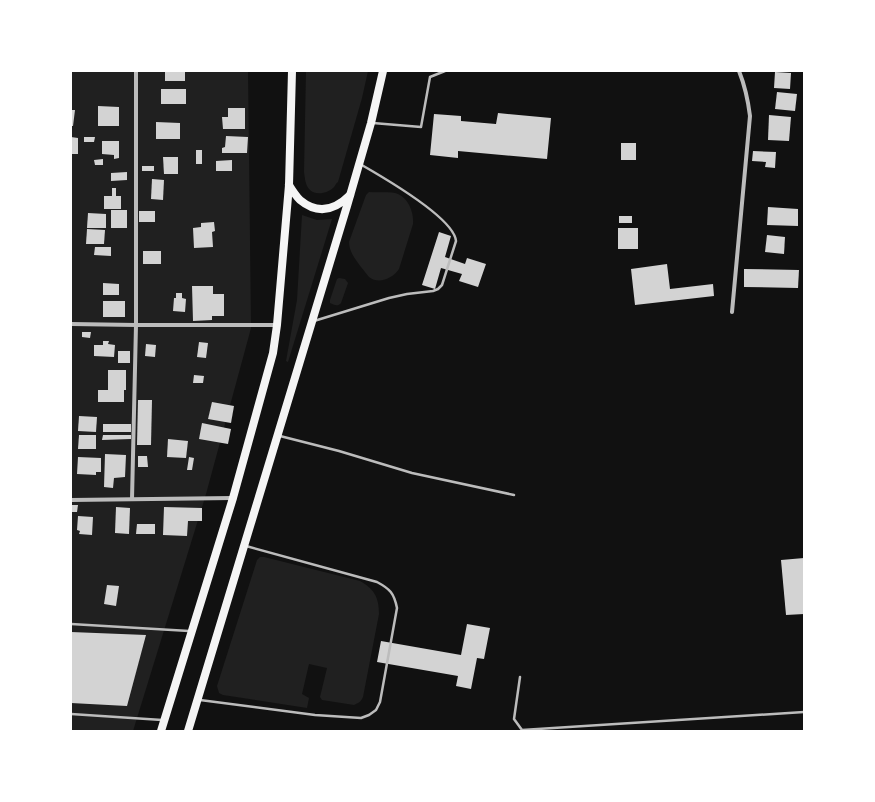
<svg xmlns="http://www.w3.org/2000/svg" width="875" height="802" font-family="'Noto Sans',sans-serif">
	<style>
		.green { fill: #202020 }
		.building { fill: #d3d3d3 }
		.lines { fill: none; stroke-linecap: round; stroke-linejoin: round }
		.service { stroke: #bcbcbc; stroke-width: 2.5 }
		.minor { stroke: #bcbcbc; stroke-width: 4 }
		.trunk { stroke: #f5f5f5; stroke-width: 8 }
	</style>
	<rect width="100%" height="100%" fill="#111"/>
	<g class="green">
		<polygon points="71,71 248,71 251,328 206,494 133,731 71,731"/>
		<path d="M306,71H368L362,98L338,182C336,183 335,186 334,187C329,193 316,196 310,190C305,185 305,178 304,172Z"/>
		<path d="M369,192C377,193 391,191 398,194C409,199 414,213 413,224L399,269C393,278 379,285 369,277C366,274 364,270 361,267C356,260 349,252 349,242L366,195Z"/>
		<polygon points="302,215 317,220 332,219 288,362 286,361 297,300"/>
		<path d="M339,278L345,279L348,283L341,303C338,307 334,305 330,303V300L337,279Z"/>
		<path d="M260,557H264L360,581C374,589 379,597 379,614L363,697C361,702 358,703 354,705L322,700L320,697L327,668L309,664L302,694L309,698L307,708L223,695L219,693L217,686L257,560Z"/>
	</g>
	<g class="building">
		<rect x="165" y="71" width="20" height="10"/>
		<polygon points="775,72 791,73 790,89 774,88"/>
		<rect x="161" y="89" width="25" height="15"/>
		<polygon points="777,92 797,94 795,111 775,109"/>
		<polygon points="98,106 119,107 119,126 98,126"/>
		<polygon points="228,108 245,108 245,129 223,129 222,117 228,117"/>
		<polygon points="71,110 75,110 73,126 71,126"/>
		<polygon points="498,113 551,118 547,159 458,151 458,158 430,155 434,114 461,116 461,121 496,124"/>
		<polygon points="769,115 791,117 789,141 768,140"/>
		<polygon points="156,122 180,123 180,139 156,139"/>
		<polygon points="226,136 248,137 247,153 222,153 222,148 225,147"/>
		<polygon points="71,137 78,138 78,154 72,154 72,163 71,163"/>
		<polygon points="84,137 95,137 94,142 84,142"/>
		<polygon points="102,141 119,141 119,158 114,159 114,155 102,154"/>
		<rect x="621" y="143" width="15" height="17"/>
		<rect x="196" y="150" width="6" height="14"/>
		<polygon points="753,151 776,152 775,168 765,167 766,162 752,161"/>
		<polygon points="163,157 178,157 178,174 164,174"/>
		<polygon points="103,159 103,165 95,165 94,160"/>
		<polygon points="232,160 232,171 216,171 216,161"/>
		<rect x="142" y="166" width="12" height="5"/>
		<polygon points="127,172 127,180 111,181 111,173"/>
		<polygon points="152,179 164,180 163,200 151,199"/>
		<polygon points="112,188 116,188 116,196 121,196 121,209 104,209 104,196 112,196"/>
		<polygon points="768,207 798,209 798,226 767,225"/>
		<rect x="111" y="210" width="16" height="18"/>
		<rect x="139" y="211" width="16" height="11"/>
		<polygon points="88,213 106,214 106,228 87,228"/>
		<rect x="619" y="216" width="13" height="7"/>
		<polygon points="214,222 215,231 212,232 213,247 194,248 193,228 201,227 201,223"/>
		<rect x="618" y="228" width="20" height="21"/>
		<polygon points="87,229 105,230 104,244 86,244"/>
		<polygon points="439,232 451,236 445,257 465,264 467,258 486,264 478,287 459,281 462,274 441,268 435,289 422,285"/>
		<polygon points="767,235 785,237 784,254 765,252"/>
		<polygon points="95,247 111,247 111,256 94,255"/>
		<rect x="143" y="251" width="18" height="13"/>
		<polygon points="667,264 670,289 713,284 714,296 635,305 631,269"/>
		<polygon points="744,269 799,270 798,288 744,287"/>
		<polygon points="103,283 119,284 119,295 103,295"/>
		<polygon points="192,286 213,286 213,294 224,294 224,316 212,316 212,320 193,321"/>
		<polygon points="176,293 182,293 182,298 186,299 185,312 173,311 174,298 176,298"/>
		<rect x="103" y="301" width="22" height="16"/>
		<polygon points="82,332 91,332 90,338 82,337"/>
		<polygon points="103,341 109,341 108,344 115,345 114,357 94,356 94,345 103,345"/>
		<polygon points="199,342 208,343 206,358 197,357"/>
		<polygon points="146,344 156,345 155,357 145,356"/>
		<rect x="118" y="351" width="12" height="12"/>
		<polygon points="108,370 126,370 126,390 124,390 124,402 98,402 98,390 108,390"/>
		<polygon points="194,375 204,376 203,383 193,383"/>
		<polygon points="138,400 152,400 151,445 137,445"/>
		<polygon points="212,402 234,406 231,423 208,419"/>
		<polygon points="79,416 97,417 96,432 78,431"/>
		<polygon points="202,423 231,429 228,444 199,439"/>
		<rect x="103" y="424" width="28" height="8"/>
		<polygon points="79,435 96,435 96,449 78,449"/>
		<polygon points="103,435 131,435 131,439 102,440"/>
		<polygon points="168,439 188,441 186,458 167,457"/>
		<polygon points="105,454 126,455 125,477 114,478 113,488 104,487"/>
		<polygon points="138,456 147,456 148,467 138,467"/>
		<polygon points="78,457 101,458 101,472 96,472 96,475 77,474"/>
		<polygon points="189,457 194,458 192,470 187,470"/>
		<polygon points="71,505 78,505 77,512 71,512"/>
		<polygon points="116,507 130,508 129,534 115,533"/>
		<polygon points="164,507 202,508 202,521 188,521 187,536 163,535"/>
		<polygon points="78,516 93,517 92,535 79,534 80,531 77,530"/>
		<polygon points="137,524 155,524 155,534 136,534"/>
		<polygon points="804,558 804,614 786,615 781,560"/>
		<polygon points="107,585 119,586 116,606 104,604"/>
		<polygon points="467,624 490,628 484,659 477,658 471,689 456,686 458,676 377,662 381,641 461,655"/>
		<polygon points="71,632 146,635 127,706 71,703"/>
	</g>
	<g class="lines">
		<g class="service">
			<polyline points="373,123 421,127 430,77 445,71"/>
			<path d="M314,321L389,298L407,294L433,291L438,289L442,285L456,241C454,218 381,176 360,164"/>
			<polyline points="280,436 339,451 412,473 514,495"/>
			<polyline points="71,624 189,631"/>
			<polyline points="520,677 514,719 522,730 804,712"/>
			<path d="M200,700L315,715L361,718L369,715L376,710L380,702L397,608C394,593 390,589 377,582L246,546"/>
			<polyline points="71,714 162,720"/>
		</g>
		<g class="minor">
			<path d="M732,312L750,116C748,100 745,86 739,71"/>
			<polyline points="71,324 136,325 277,325"/>
			<polyline points="132,499 136,325 136,71"/>
			<polyline points="71,500 233,498"/>
		</g>
		<g class="trunk">
			<path d="M289,185C292,190 296,196 300,200C318,215 335,210 350,195"/>
			<polyline points="161,731 233,498 273,353 277,325 289,185 292,71"/>
			<polyline points="188,731 347,206 371,123 383,71"/>
		</g>
	</g>
	<rect width="875" height="802" fill="none" stroke="#ffffff" stroke-width="144"/>
</svg>
